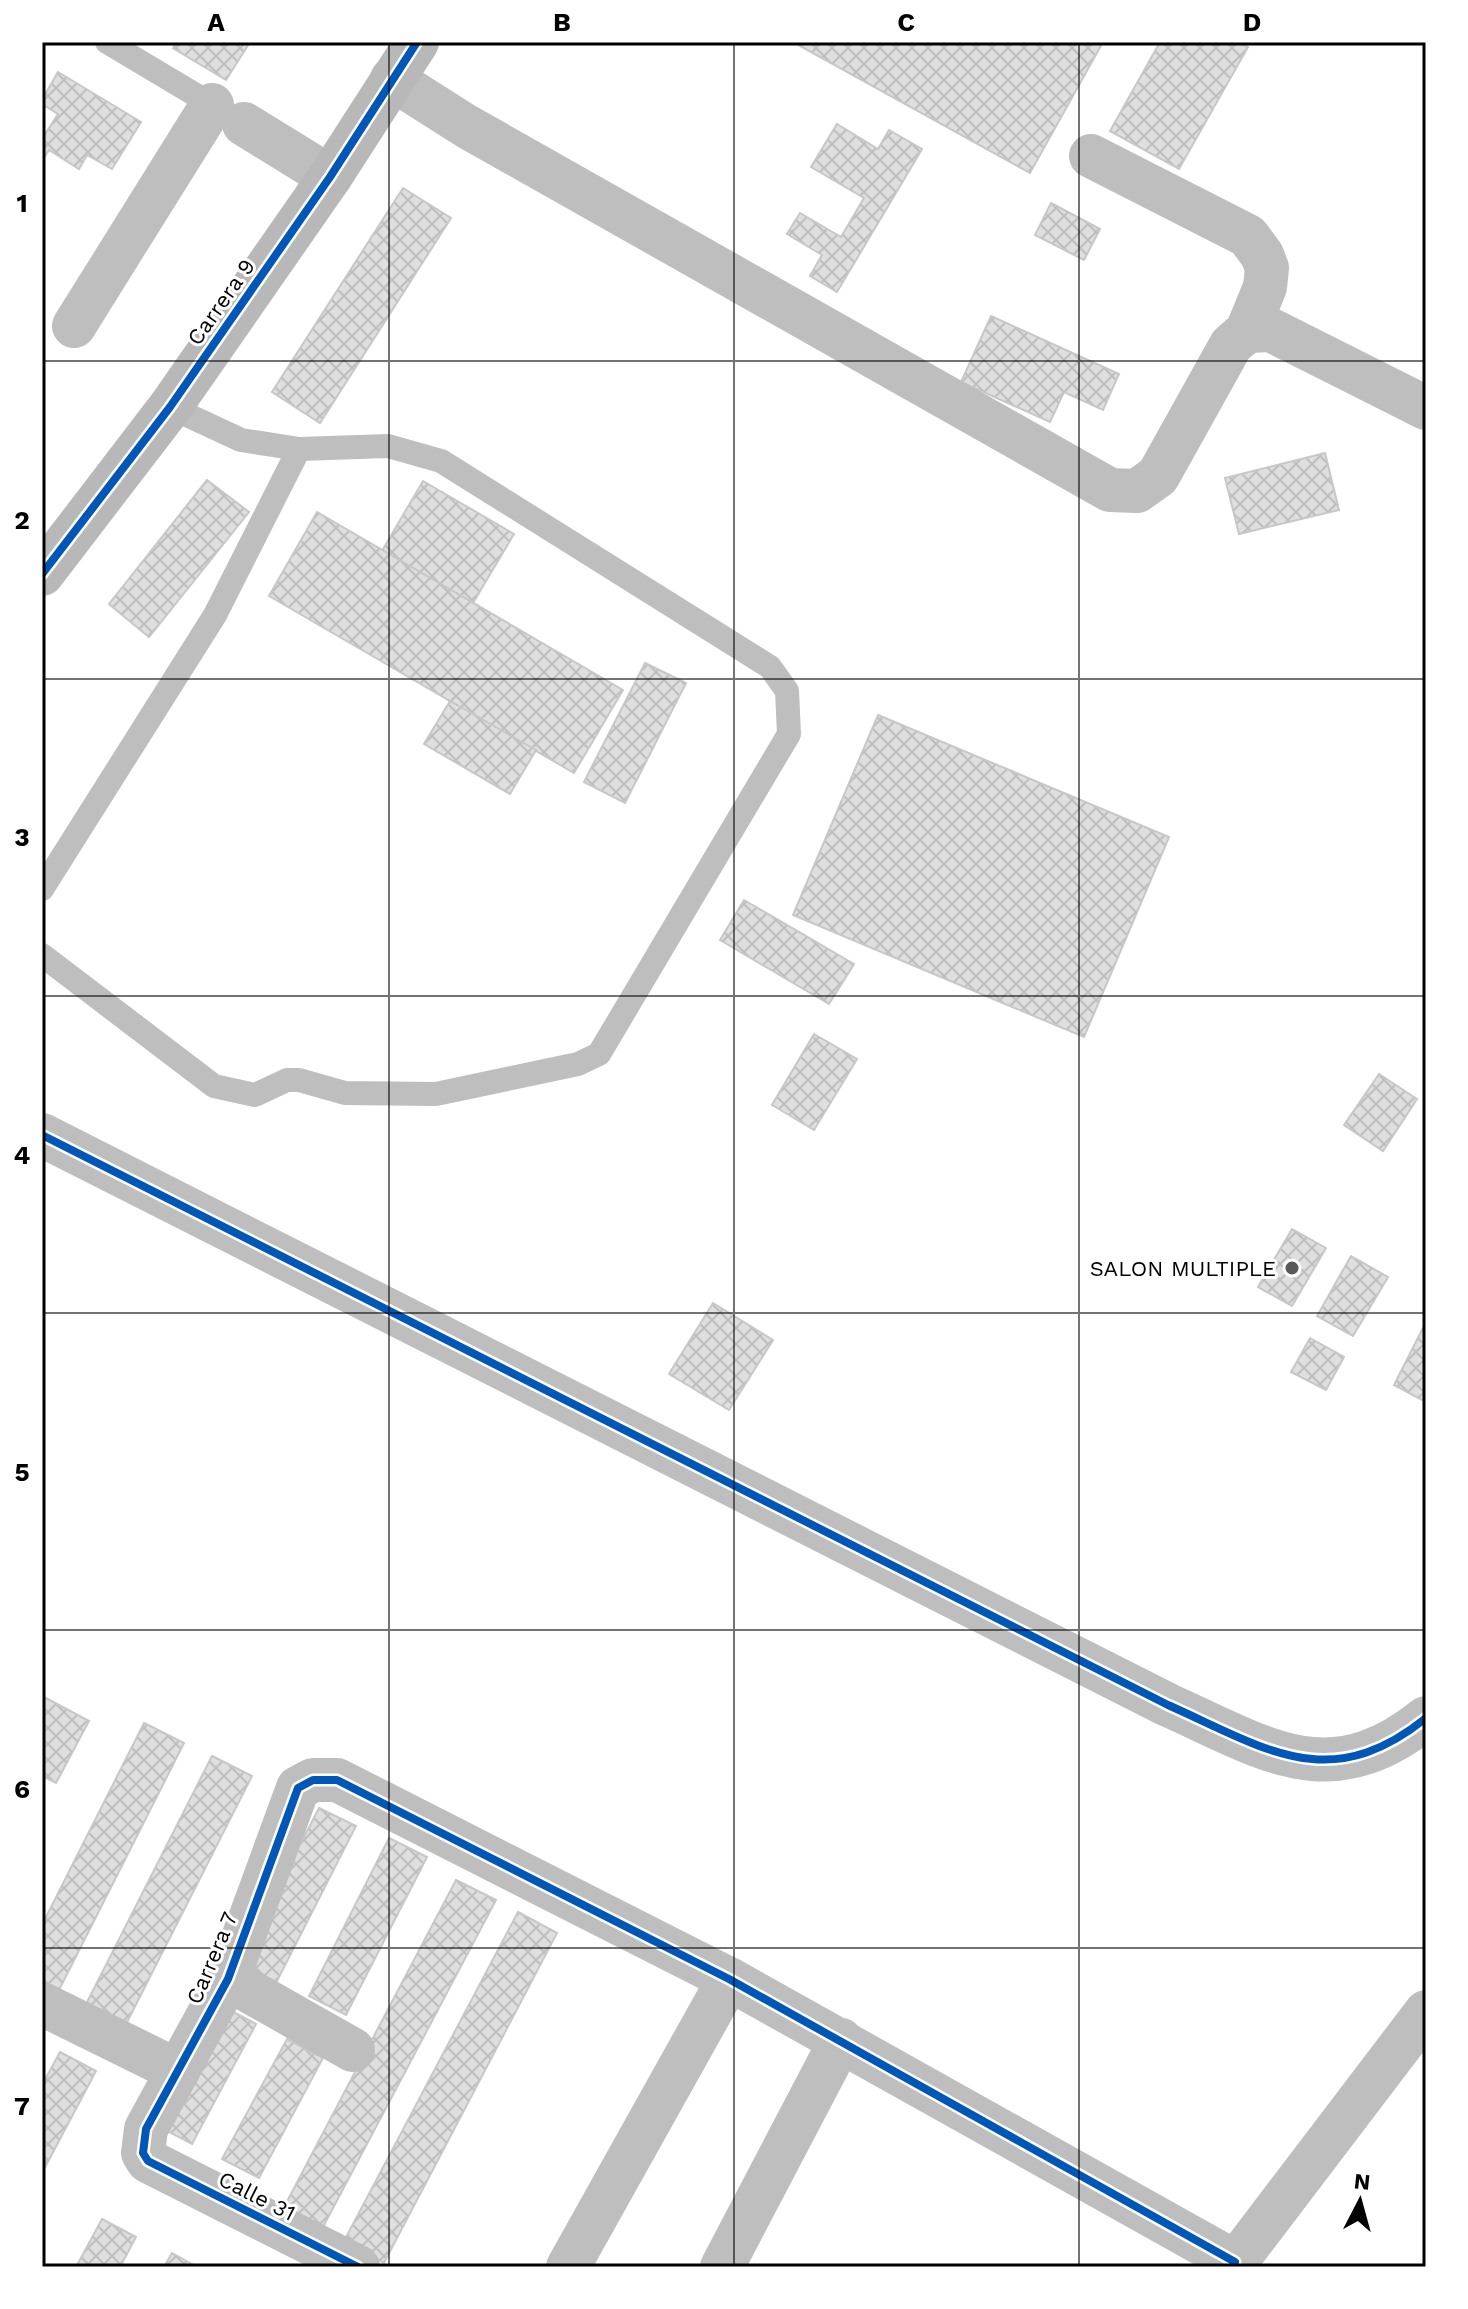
<svg xmlns="http://www.w3.org/2000/svg" width="1468" height="2309" font-family="'Work Sans',sans-serif">
	<style>
		.building { fill: url(#building-cross-hatch); stroke: #c7c7c7; stroke-width: 2 }
		.lines { fill: none; stroke-linecap: round; stroke-linejoin: round }
		.service { stroke: #bebebe; stroke-width: 24 }
		.minor { stroke: #bebebe; stroke-width: 44 }
		.secondary { stroke: #b8b8b8; stroke-width: 44 }
		.cycleway-casing { stroke: #fff; stroke-width: 13 }
		.cycleway { stroke: #0057b8; stroke-width: 8 }
		.grid { fill: none; stroke: #000; stroke-width: 2; stroke-opacity: 0.55 }
		.poi-dot { fill: #595959; stroke: #fff; stroke-width: 3 }
		.labels { text-anchor: middle; dominant-baseline: central; stroke-width: 6; stroke-linejoin: round; paint-order: stroke }
		.street-label { font-size: 22px; fill: #000; stroke: #fff }
		.poi-label { font-size: 22px; fill: #000; stroke: #fff; text-anchor: end }
		.neatline { fill: none; stroke: #000; stroke-width: 3 }
		.grid-label { font-size: 26px; text-anchor: middle; font-weight: bold; fill: #000 }
	</style>
	<defs>
		<pattern id="building-cross-hatch" width="8" height="8" patternUnits="userSpaceOnUse" patternTransform="scale(2)"><rect width="8" height="8" fill="#dfdfdf"/><path d="M0 0l8 8M0 8l8-8" fill="none" stroke="#bebebe"/></pattern>
	</defs>
	<rect width="100%" height="100%" fill="#fff"/>
	<g class="building">
		<polygon points="176,42 250,42 226,80 173,48"/>
		<polygon points="793,42 1103,42 1030,173"/>
		<polygon points="1160,42 1238,42 1248,47 1179,169 1110,131"/>
		<polygon points="58,72 141,122 112,169 87,155 79,169 49,150 42,161 42,139 58,114 42,104 42,100"/>
		<polygon points="837,124 878,149 889,130 922,149 837,292 810,276 822,255 787,234 800,213 841,237 864,198 811,167"/>
		<polygon points="403,188 451,218 320,423 272,392"/>
		<polygon points="1051,203 1100,229 1084,260 1035,235"/>
		<polygon points="991,316 1119,374 1103,410 1064,392 1050,422 961,382"/>
		<polygon points="1325,453 1339,510 1239,534 1225,478"/>
		<polygon points="207,480 249,512 149,637 109,604"/>
		<polygon points="423,481 514,534 473,603 382,551"/>
		<polygon points="317,512 623,690 574,773 269,596"/>
		<polygon points="645,663 686,683 625,803 584,782"/>
		<polygon points="450,701 536,750 510,794 424,744"/>
		<polygon points="878,715 1169,837 1084,1037 793,915"/>
		<polygon points="744,900 854,964 829,1004 720,940"/>
		<polygon points="814,1034 857,1059 814,1130 772,1105"/>
		<polygon points="1379,1074 1417,1099 1383,1151 1344,1125"/>
		<polygon points="1292,1229 1326,1248 1292,1306 1258,1287"/>
		<polygon points="1351,1256 1388,1277 1353,1336 1317,1316"/>
		<polygon points="713,1303 773,1340 729,1410 669,1374"/>
		<polygon points="1426,1322 1426,1402 1394,1385"/>
		<polygon points="1310,1338 1344,1357 1326,1390 1291,1372"/>
		<polygon points="42,1696 89,1721 56,1783 42,1776"/>
		<polygon points="144,1723 184,1743 54,2000 42,1994 42,1925"/>
		<polygon points="212,1756 252,1776 121,2034 81,2014"/>
		<polygon points="319,1808 356,1826 276,1983 238,1964"/>
		<polygon points="389,1838 427,1857 346,2015 309,1996"/>
		<polygon points="456,1880 496,1900 322,2229 283,2209"/>
		<polygon points="518,1912 557,1933 384,2263 344,2241"/>
		<polygon points="220,2005 256,2024 192,2144 156,2125"/>
		<polygon points="287,2039 323,2058 259,2178 222,2159"/>
		<polygon points="60,2052 96,2071 42,2173 42,2085"/>
		<polygon points="102,2219 136,2237 120,2267 76,2267"/>
		<polygon points="172,2253 197,2267 164,2267"/>
	</g>
	<g class="lines">
		<g class="service">
			<polyline points="107,42 221,110"/>
			<polyline points="42,889 215,615 299,449"/>
			<polyline points="42,955 214,1086 255,1095 287,1080 299,1080 345,1093 436,1094 578,1064 599,1054 789,734 787,691 770,667 441,461 388,446 299,449 241,440 170,407"/>
		</g>
		<g class="minor">
			<polyline points="392,79 466,126 1110,490 1137,491 1158,476 1231,345 1247,331 1265,287 1267,268 1262,255 1248,236 1091,156"/>
			<polyline points="244,124 330,177"/>
			<polyline points="74,326 212,105"/>
			<polyline points="1247,331 1271,330 1426,408"/>
			<path d="M42,1135L1168,1705C1265,1748 1329,1796 1426,1718"/>
			<polyline points="228,1979 353,2050"/>
			<polyline points="42,2004 178,2071"/>
			<polyline points="358,2267 148,2161 143,2153 146,2129 228,1979 298,1788 313,1780 337,1780 729,1979 1235,2262"/>
			<polyline points="568,2267 729,1979"/>
			<polyline points="722,2267 841,2040"/>
			<polyline points="1232,2267 1426,2012"/>
		</g>
		<polyline class="secondary" points="42,574 170,407 330,177 417,42"/>
		<defs>
			<g id="cycleway">
				<polyline points="42,574 170,407 330,177 417,42"/>
				<path d="M42,1135L1168,1705C1265,1748 1329,1796 1426,1718"/>
				<polyline points="358,2267 148,2161 143,2153 146,2129 228,1979 298,1788 313,1780 337,1780 729,1979 1235,2262 1232,2267"/>
			</g>
		</defs>
		<use href="#cycleway" class="cycleway-casing"/>
		<use href="#cycleway" class="cycleway"/>
	</g>
	<path class="grid" d="M389,42V2267M734,42V2267M1079,42V2267M42,361H1426M42,679H1426M42,996H1426M42,1313H1426M42,1630H1426M42,1948H1426"/>
	<circle class="poi-dot" cx="1292" cy="1268" r="8"/>
	<g class="labels">
		<g class="street-label">
			<text transform="translate(221 302) rotate(-55)">Carrera 9</text>
			<text transform="translate(212 1958) rotate(-67)">Carrera 7</text>
			<text transform="translate(257 2196) rotate(27)">Calle 31</text>
		</g>
		<g class="poi-label">
			<text x="1276" y="1268">SALON MULTIPLE</text>
		</g>
	</g>
	<rect width="1468" height="2309" fill="none" stroke="#ffffff" stroke-width="88"/>
	<g transform="translate(1360 2201) rotate(6)" stroke="#ffffff" stroke-width="6" paint-order="stroke">
	<path d="M0-6L14 30L0 20L-14 30Z" fill="#000000"/>
	<text y="-12" font-size="22" font-weight="bold" text-anchor="middle" fill="#000000">N</text>
	</g>
	<rect x="44" y="44" width="1380" height="2221" class="neatline"/>
	<g class="grid-label">
		<text x="216" y="31">A</text>
		<text x="562" y="31">B</text>
		<text x="906" y="31">C</text>
		<text x="1252" y="31">D</text>
		<text x="22" y="212">1</text>
		<text x="22" y="529">2</text>
		<text x="22" y="846">3</text>
		<text x="22" y="1164">4</text>
		<text x="22" y="1481">5</text>
		<text x="22" y="1798">6</text>
		<text x="22" y="2115">7</text>
	</g>
</svg>
